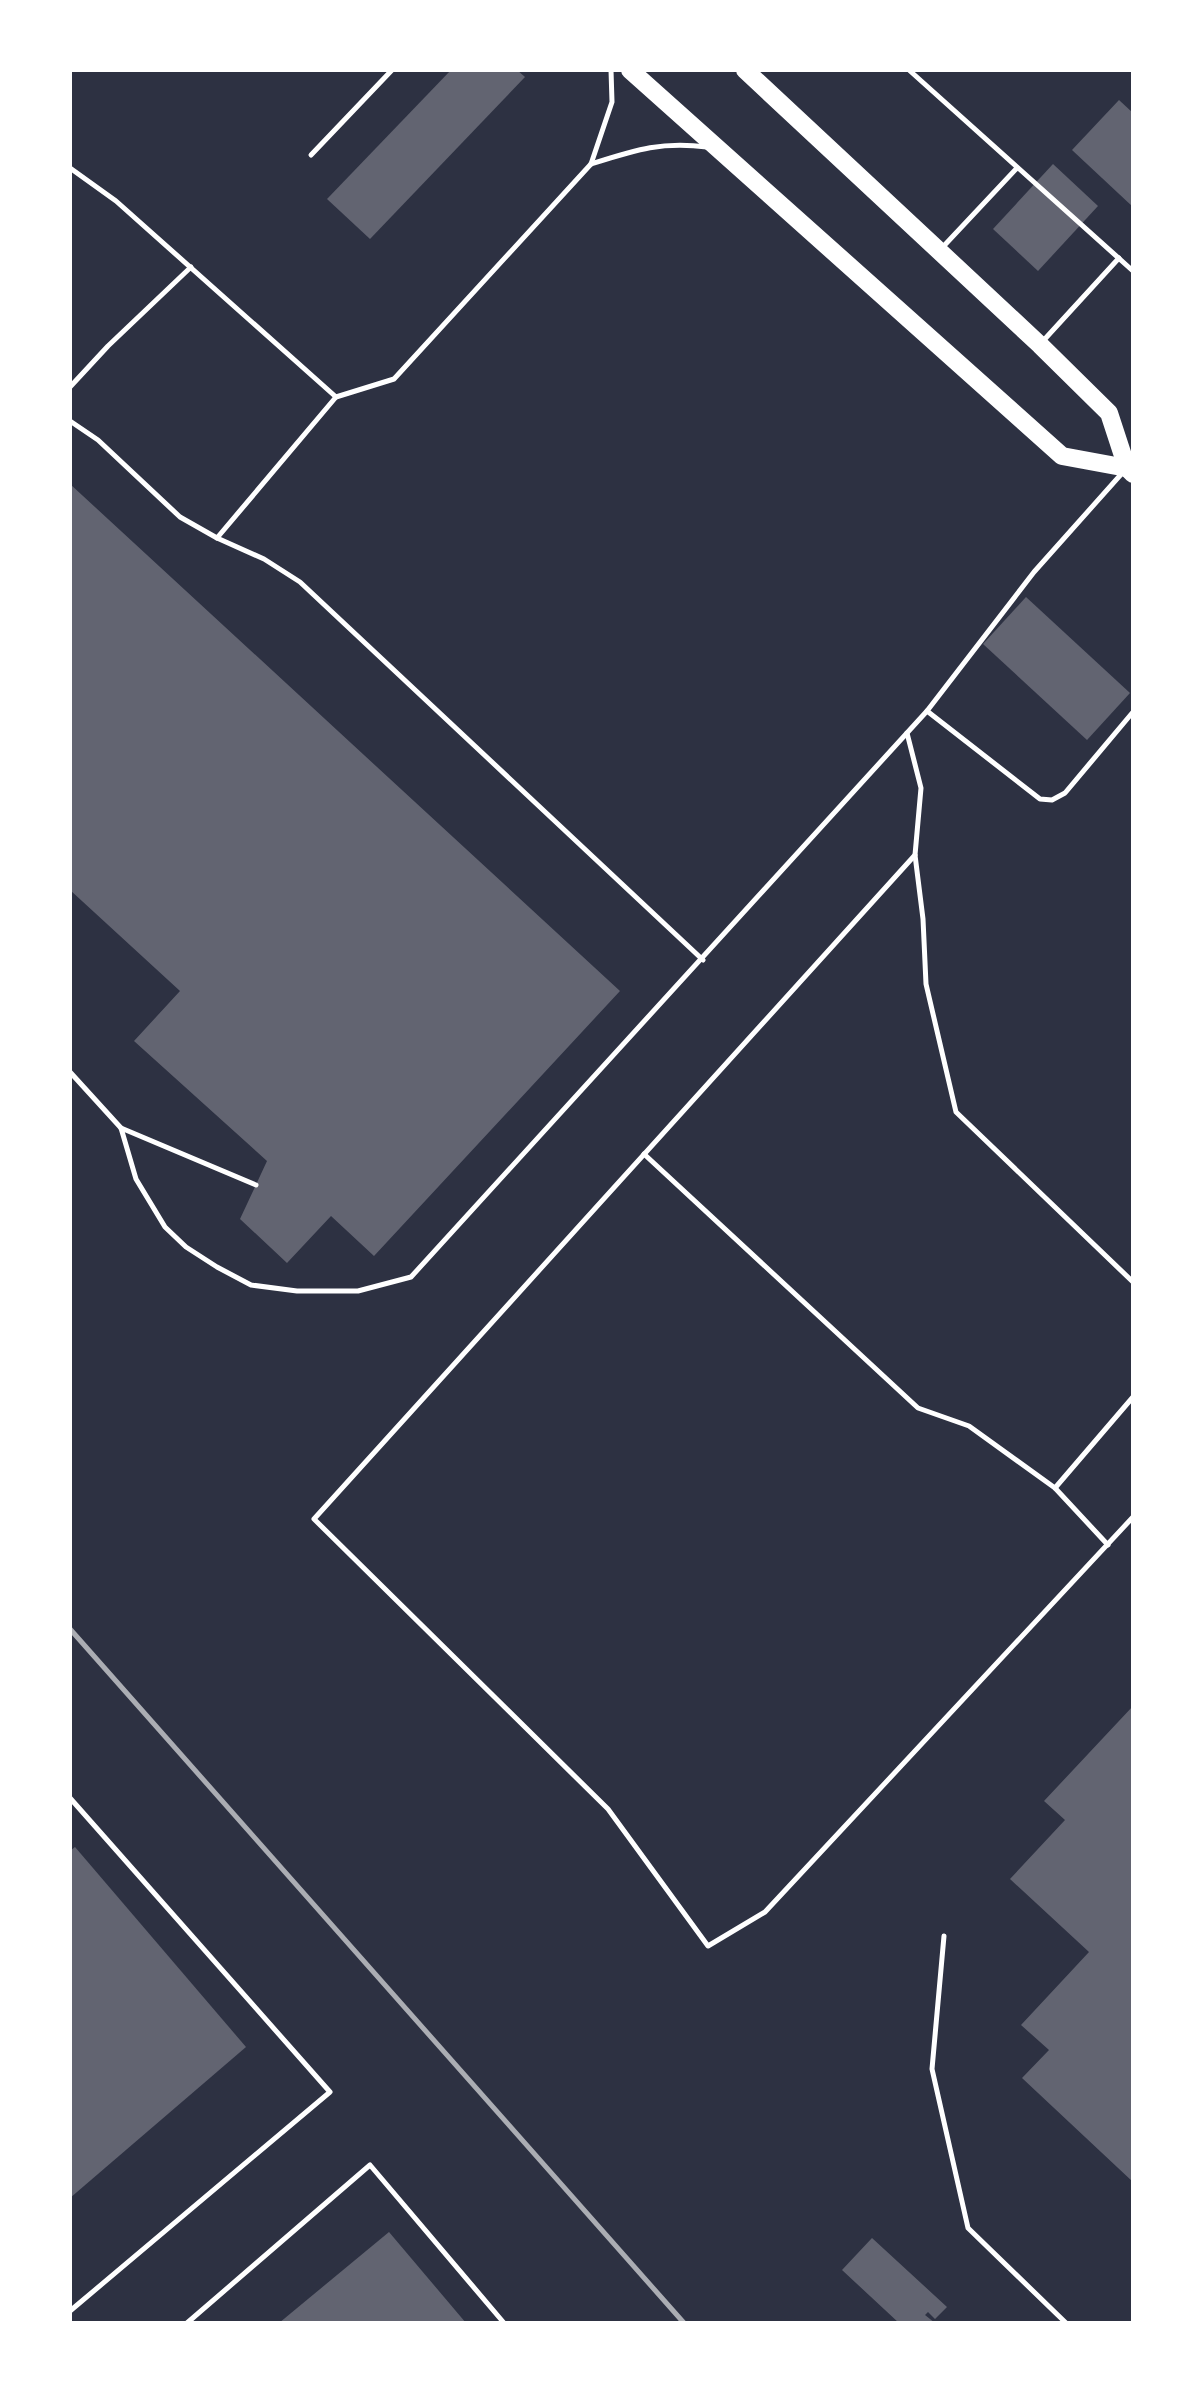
<svg xmlns="http://www.w3.org/2000/svg" width="1203" height="2393" font-family="Inter,sans-serif">
	<style>
		.building { fill: #626471 }
		.lines { fill: none; stroke-linecap: round; stroke-linejoin: round }
		.service { stroke: #fff; stroke-width: 5 }
		.primary { stroke: #fff; stroke-width: 18 }
		.rail { stroke: #abadb3; stroke-width: 5 }
	</style>
	<rect width="100%" height="100%" fill="#2d3142"/>
	<g class="building">
		<polygon points="451,70 517,70 525,77 370,239 327,199"/>
		<polygon points="1119,100 1133,113 1133,207 1072,150"/>
		<polygon points="1053,164 1098,206 1038,271 993,229"/>
		<polygon points="70,484 620,991 374,1256 331,1216 287,1263 240,1219 267,1161 134,1041 180,991 70,890"/>
		<polygon points="1026,597 1130,693 1087,740 983,644"/>
		<polygon points="1133,1706 1133,2182 1022,2078 1049,2050 1021,2025 1089,1952 1010,1879 1065,1820 1044,1801"/>
		<polygon points="75,1847 246,2047 70,2198 70,1851"/>
		<polygon points="389,2232 466,2323 279,2323"/>
		<polygon points="872,2238 947,2307 935,2319 928,2312 925,2315 935,2323 899,2323 842,2270"/>
	</g>
	<g class="lines">
		<g class="service">
			<polyline points="909,70 1133,271"/>
			<polyline points="311,155 392,70"/>
			<path d="M591,164C635,150 661,141 707,147"/>
			<polyline points="70,168 116,201 336,397"/>
			<polyline points="940,250 1017,168"/>
			<polyline points="1043,341 1119,258"/>
			<polyline points="70,387 108,346 191,267"/>
			<polyline points="70,421 98,440 180,517 217,538 264,559 300,582 703,960"/>
			<polyline points="217,538 336,397 394,379 591,164 612,102 611,70"/>
			<polyline points="927,711 1040,799 1052,800 1065,793 1133,712"/>
			<polyline points="907,733 921,788 915,855 923,919 926,984 956,1112 1133,1282"/>
			<polyline points="915,855 314,1519 608,1809 708,1946 765,1912 1133,1517"/>
			<polyline points="70,1072 121,1128 136,1179 165,1227 186,1247 217,1267 251,1285 297,1291 358,1291 411,1277 927,711 1034,572 1124,471"/>
			<polyline points="121,1128 256,1185"/>
			<polyline points="644,1154 918,1408 969,1426 1055,1488 1108,1545"/>
			<polyline points="1055,1488 1133,1397"/>
			<polyline points="70,1798 330,2092 70,2311"/>
			<polyline points="944,1936 932,2069 968,2228 1066,2323"/>
			<polyline points="187,2323 370,2165 504,2323"/>
		</g>
		<g class="primary">
			<polyline points="630,70 1062,456 1127,468"/>
			<polyline points="745,70 1040,345 1109,413 1127,468 1133,474"/>
		</g>
		<polyline class="rail" points="70,1629 684,2323"/>
	</g>
	<rect width="1203" height="2393" fill="none" stroke="#ffffff" stroke-width="144"/>
</svg>
